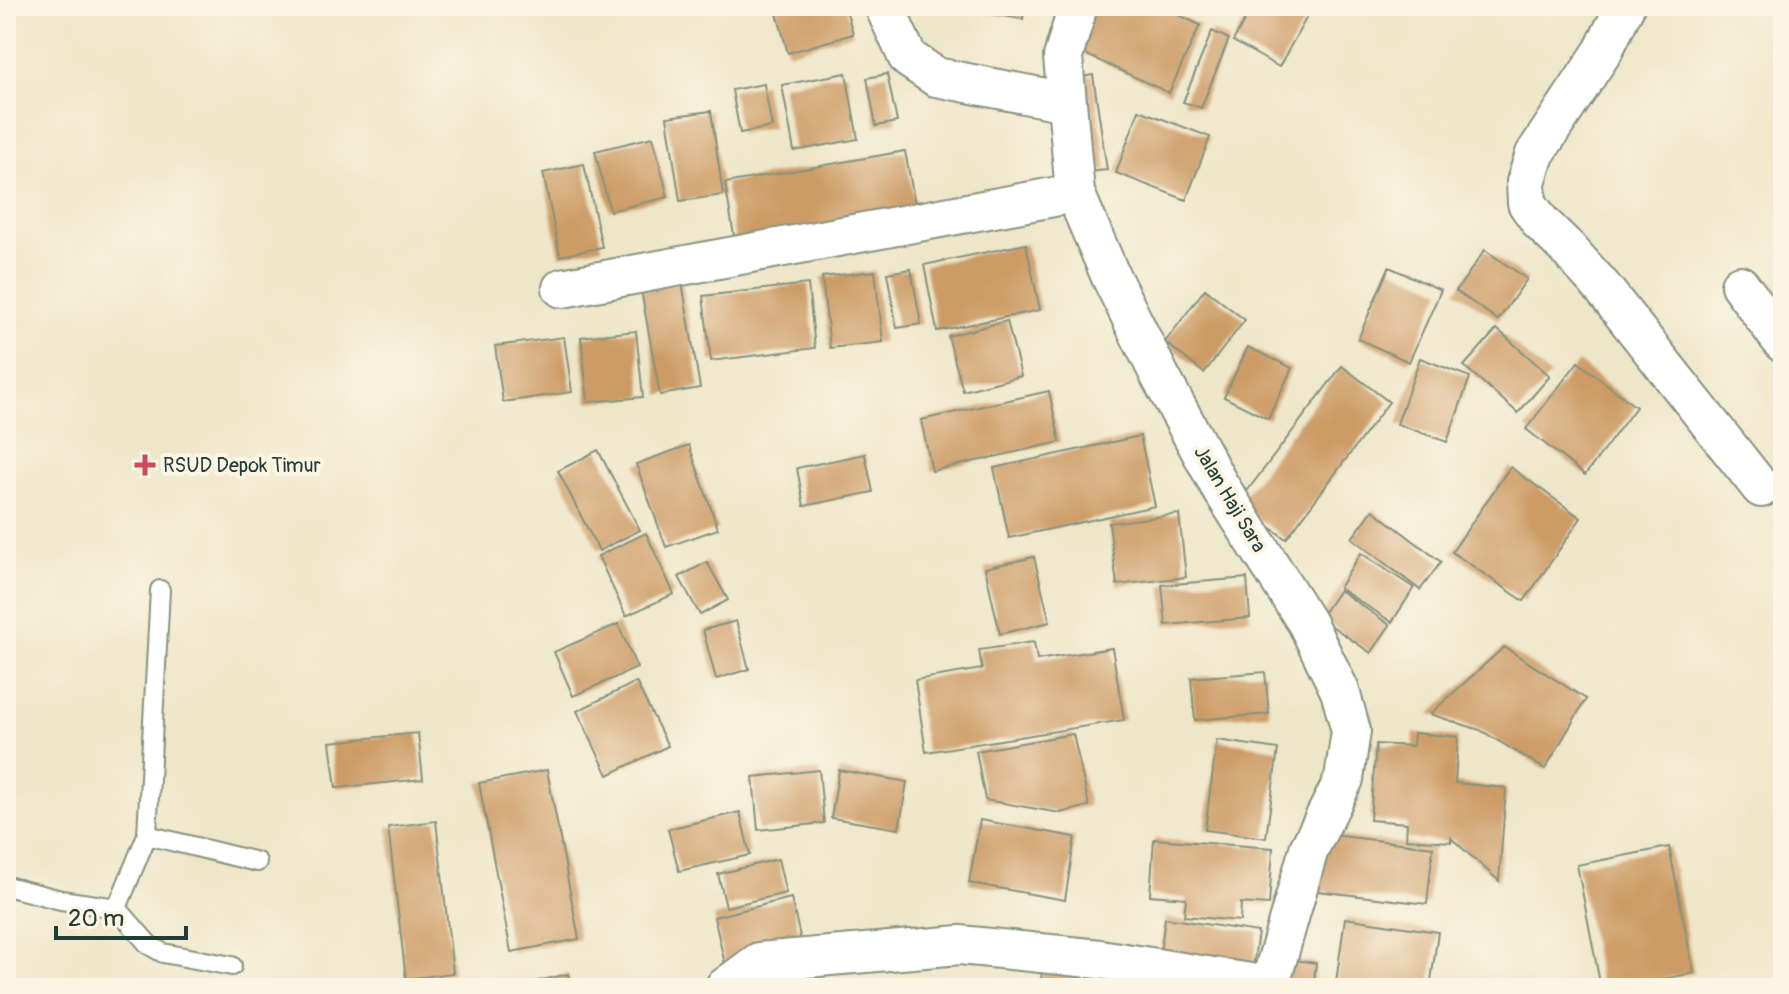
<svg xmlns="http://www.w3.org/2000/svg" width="1789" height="994" font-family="Pangolin,sans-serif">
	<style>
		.building { fill: #cd9c66 }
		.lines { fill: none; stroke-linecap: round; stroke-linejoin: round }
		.service-casing { stroke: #86927e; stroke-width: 22 }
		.minor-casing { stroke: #86927e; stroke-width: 42 }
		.service { stroke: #fff; stroke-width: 18 }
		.minor { stroke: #fff; stroke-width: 38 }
		.poi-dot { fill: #d1495b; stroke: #fcf5e5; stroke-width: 3 }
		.labels { text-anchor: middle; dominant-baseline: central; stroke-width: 8; stroke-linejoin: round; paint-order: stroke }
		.poi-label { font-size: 20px; fill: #1f3d34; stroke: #fcf5e5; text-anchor: start }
		.street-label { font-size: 20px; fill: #1f3d34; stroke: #fcf5e5 }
	</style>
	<rect width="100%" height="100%" fill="#fcf5e5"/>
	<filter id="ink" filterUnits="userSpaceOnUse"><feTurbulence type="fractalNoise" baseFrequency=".0125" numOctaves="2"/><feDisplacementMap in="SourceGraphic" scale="16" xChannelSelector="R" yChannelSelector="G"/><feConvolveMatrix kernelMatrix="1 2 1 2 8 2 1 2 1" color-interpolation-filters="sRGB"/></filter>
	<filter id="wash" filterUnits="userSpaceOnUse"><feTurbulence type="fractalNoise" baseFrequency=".006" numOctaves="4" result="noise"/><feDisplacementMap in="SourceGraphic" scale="32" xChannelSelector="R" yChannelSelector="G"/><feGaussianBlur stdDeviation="1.8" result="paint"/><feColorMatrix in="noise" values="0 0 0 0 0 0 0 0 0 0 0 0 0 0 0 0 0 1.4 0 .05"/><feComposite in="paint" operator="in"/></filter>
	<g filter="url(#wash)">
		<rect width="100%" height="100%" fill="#eee6c8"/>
		<g id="blocks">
			<g class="building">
				<polygon points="775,6 845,6 853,34 788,53"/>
				<polygon points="944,6 1025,6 1023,19"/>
				<polygon points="1096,6 1160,6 1200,25 1169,93 1076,50"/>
				<polygon points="1253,6 1313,6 1279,67 1233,41"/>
				<polygon points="1212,31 1229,39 1201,108 1183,102"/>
				<polygon points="846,73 858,139 794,151 782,85"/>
				<polygon points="887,74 897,122 876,126 867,78"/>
				<polygon points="1093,75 1107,170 1080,173 1066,80"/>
				<polygon points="764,84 772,127 740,133 732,90"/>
				<polygon points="1139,110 1210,137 1186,200 1116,173"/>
				<polygon points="711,111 723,195 680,201 667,117"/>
				<polygon points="653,137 668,197 610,211 595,151"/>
				<polygon points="905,151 918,220 737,253 725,183"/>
				<polygon points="584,164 602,247 560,256 543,173"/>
				<polygon points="1026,244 1040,310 937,331 924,265"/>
				<polygon points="1485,250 1527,279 1498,320 1456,291"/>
				<polygon points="1389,267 1441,290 1409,362 1358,339"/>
				<polygon points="911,269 921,324 897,328 887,273"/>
				<polygon points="875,271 883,342 830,348 822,277"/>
				<polygon points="682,282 700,388 660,395 641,290"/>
				<polygon points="808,284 815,348 711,361 703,296"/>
				<polygon points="1205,289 1245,320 1204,373 1165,342"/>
				<polygon points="1007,321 1021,376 963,391 948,336"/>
				<polygon points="1497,329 1550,376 1518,413 1464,366"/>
				<polygon points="636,331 643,397 588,402 581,337"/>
				<polygon points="564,337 572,392 503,402 495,346"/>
				<polygon points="1248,347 1292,368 1268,419 1224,397"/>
				<polygon points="1420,358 1470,377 1447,442 1397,424"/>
				<polygon points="1578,362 1636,407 1585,475 1526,429"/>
				<polygon points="1342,366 1389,402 1286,539 1238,503"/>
				<polygon points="1049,391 1060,442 932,471 921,420"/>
				<polygon points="1140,436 1155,506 1009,538 994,468"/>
				<polygon points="689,445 718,529 666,547 636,464"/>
				<polygon points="598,450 640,530 599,551 558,471"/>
				<polygon points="865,454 873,492 804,506 797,468"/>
				<polygon points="1510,467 1581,518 1524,601 1452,552"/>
				<polygon points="1373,510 1441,562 1420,590 1352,538"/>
				<polygon points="1179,514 1186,577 1117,585 1109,523"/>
				<polygon points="646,533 674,594 626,616 598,556"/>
				<polygon points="1361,553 1414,588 1392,622 1339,588"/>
				<polygon points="1034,557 1050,622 1000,634 985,568"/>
				<polygon points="707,562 728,600 700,615 679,577"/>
				<polygon points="1247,578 1250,618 1166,625 1162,585"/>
				<polygon points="1339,590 1390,625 1371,653 1320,618"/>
				<polygon points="736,621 749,669 716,679 703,630"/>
				<polygon points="618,624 637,668 573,696 554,652"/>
				<polygon points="1034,642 1037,660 1112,648 1124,720 926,752 915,680 982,669 979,650"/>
				<polygon points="1504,647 1586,699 1545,769 1480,730 1430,714"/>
				<polygon points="1265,672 1269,714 1195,720 1191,678"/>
				<polygon points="636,682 668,746 608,775 577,711"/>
				<polygon points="418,733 423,779 336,788 330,742"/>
				<polygon points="1414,733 1458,737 1455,783 1506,788 1499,881 1451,838 1451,842 1406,839 1407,823 1370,820 1376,744 1413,746"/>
				<polygon points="1073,734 1089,806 1060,813 985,800 976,751"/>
				<polygon points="1217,740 1278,749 1266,838 1205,830"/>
				<polygon points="547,770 579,939 511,952 479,783"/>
				<polygon points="819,770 824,823 758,830 753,777"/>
				<polygon points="839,770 907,782 899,829 831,818"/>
				<polygon points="740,812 750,855 679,871 668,829"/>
				<polygon points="980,820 1075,837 1065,900 969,883"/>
				<polygon points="436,821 453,973 406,979 388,827"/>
				<polygon points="1324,834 1433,847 1427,904 1318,891"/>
				<polygon points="1154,839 1273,848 1269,905 1241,903 1240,921 1184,916 1186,898 1150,895"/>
				<polygon points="1669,847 1694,973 1618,988 1601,988 1577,865"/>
				<polygon points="778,859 786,893 726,907 718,874"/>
				<polygon points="791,898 802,945 725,964 714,917"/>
				<polygon points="1165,918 1258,932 1252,975 1159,961"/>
				<polygon points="1345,918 1438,932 1430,988 1376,988 1336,982"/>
				<polygon points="1044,954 1101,961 1098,988 1040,988"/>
				<polygon points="1288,959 1316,963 1313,988 1285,988"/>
				<polygon points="568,974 571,988 513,988 513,987"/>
			</g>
		</g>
	</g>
	<g filter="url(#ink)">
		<use href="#blocks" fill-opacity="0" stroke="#86927e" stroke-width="2"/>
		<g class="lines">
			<defs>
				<g id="service">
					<polyline points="147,835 257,862"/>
					<polyline points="6,886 61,900 117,908 147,835 160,590"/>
					<polyline points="117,908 149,945 163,953 232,966"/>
				</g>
				<g id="minor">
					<polyline points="884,6 908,58 936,77 1066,102"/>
					<polyline points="1078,6 1063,57 1075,193 1111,277 1160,376 1219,485 1307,623 1340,691 1351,731 1344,779 1309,849 1269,988"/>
					<polyline points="1625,6 1603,51 1535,154 1526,182 1527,203 1541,223 1568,249 1602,287 1761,488"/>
					<polyline points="1740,285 1783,343"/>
					<polyline points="562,288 1075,193"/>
					<polyline points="724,988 759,962 960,945 1100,959 1269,986"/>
				</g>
			</defs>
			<use href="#service" class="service-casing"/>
			<use href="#minor" class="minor-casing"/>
			<use href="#service" class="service"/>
			<use href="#minor" class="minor"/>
		</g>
	</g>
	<path class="poi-dot" d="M141 453h8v8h8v8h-8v8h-8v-8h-8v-8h8z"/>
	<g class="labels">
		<g class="poi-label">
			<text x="163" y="465">RSUD Depok Timur</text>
		</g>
		<g class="street-label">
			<text transform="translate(1230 499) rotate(59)">Jalan Haji Sara</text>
		</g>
	</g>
	<rect width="1789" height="994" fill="none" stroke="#fcf5e5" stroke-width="32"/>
	<path d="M56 926v12h130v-12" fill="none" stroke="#1f3d34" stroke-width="4"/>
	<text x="68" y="926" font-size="24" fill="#1f3d34" stroke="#fcf5e5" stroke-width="6" paint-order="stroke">20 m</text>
</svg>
